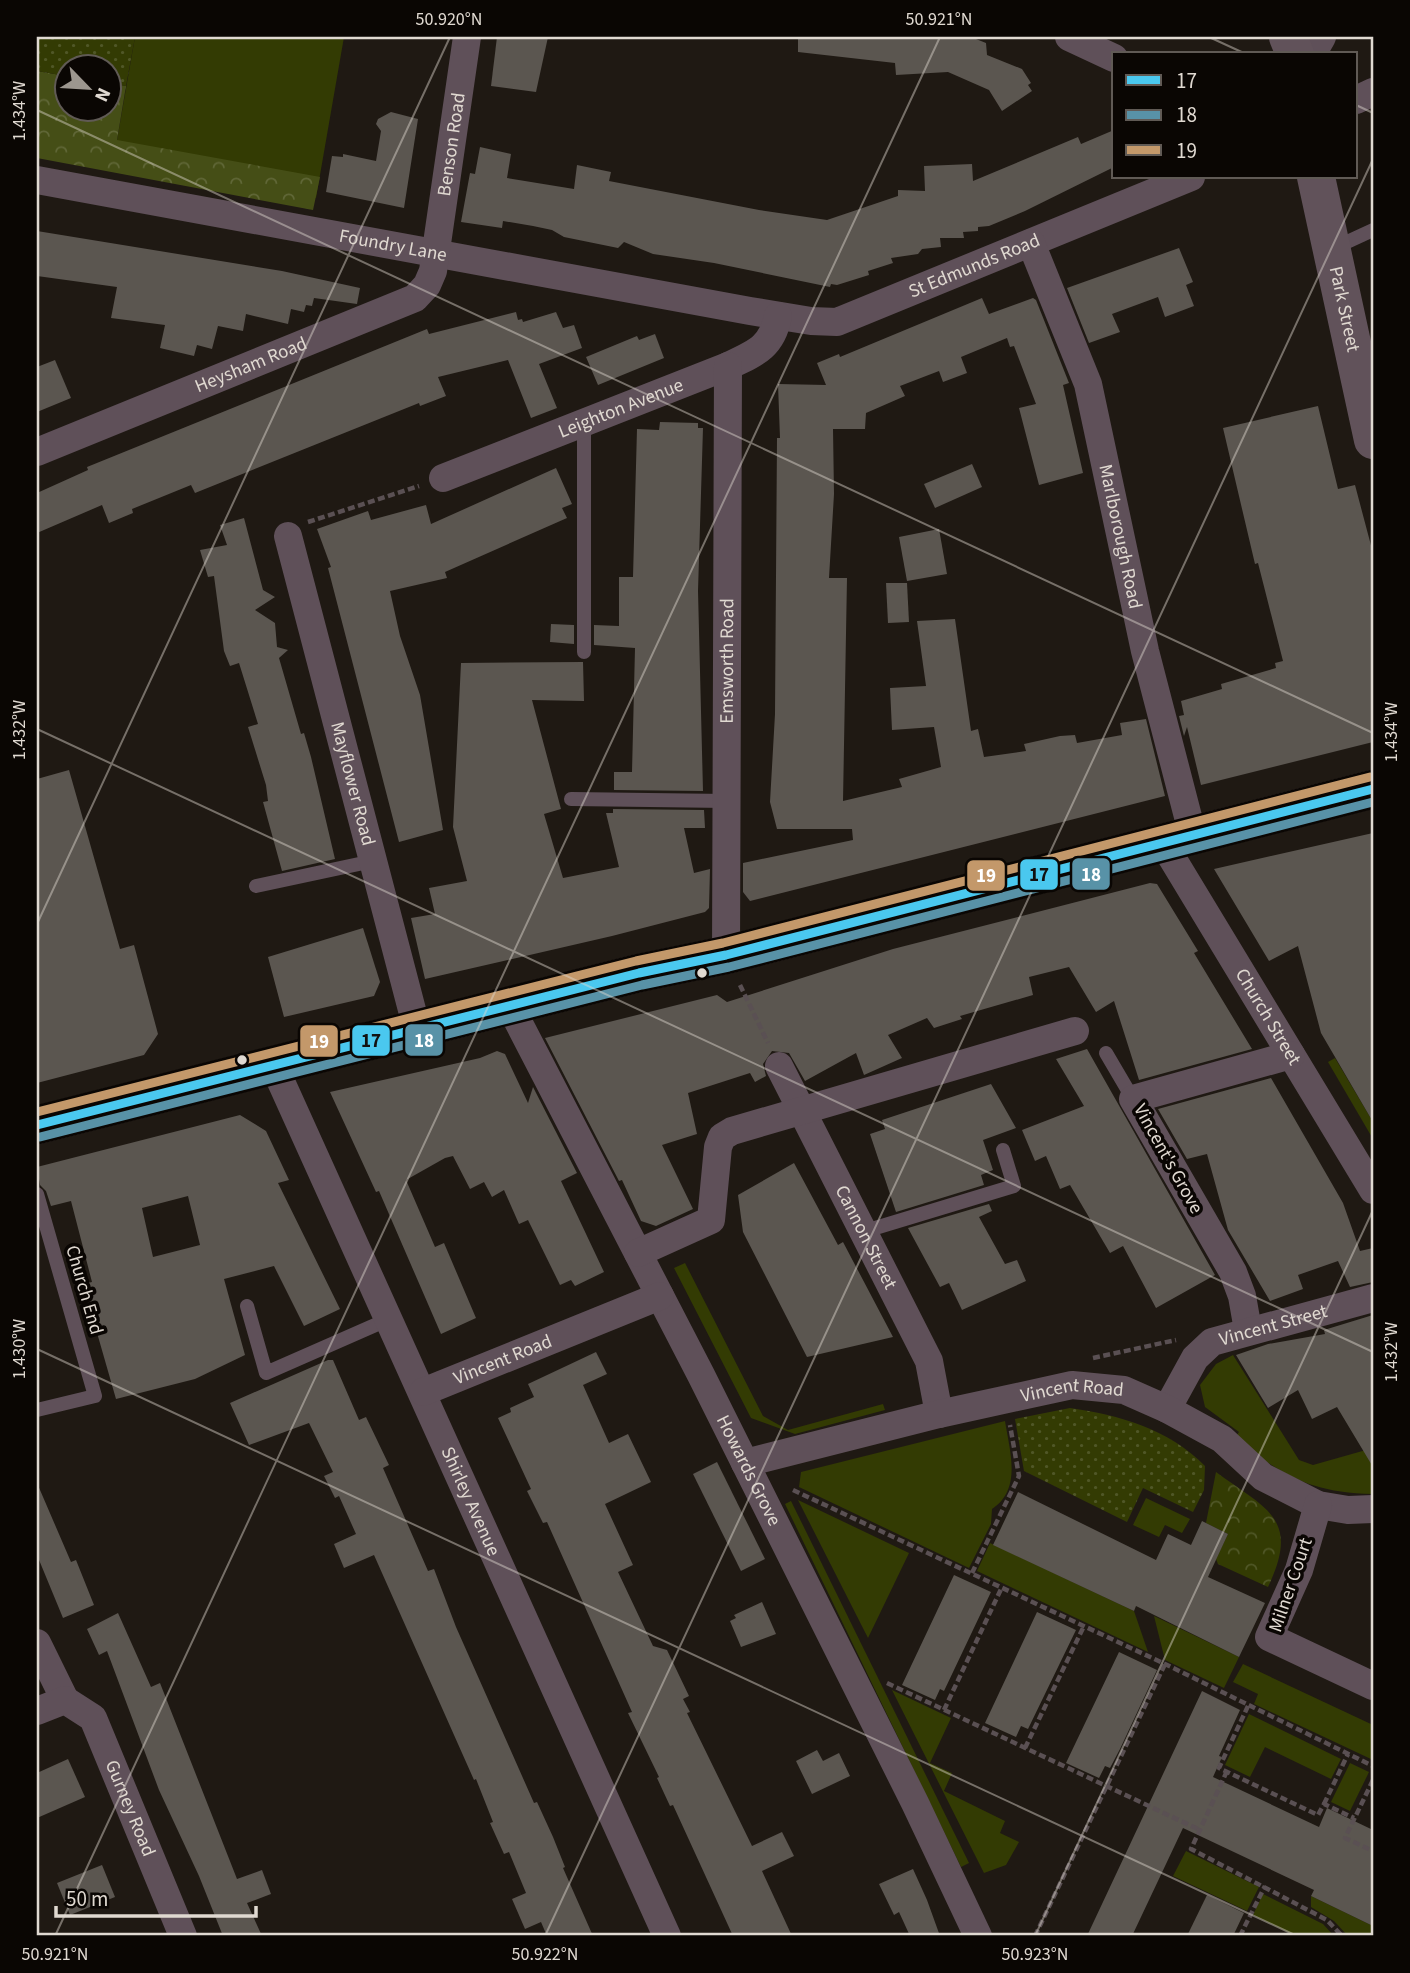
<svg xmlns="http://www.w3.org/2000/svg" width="1410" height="1973" font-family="'Source Sans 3',sans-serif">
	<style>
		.grass { fill: #333b03 }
		.forest { fill: url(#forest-crowns) }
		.park { fill: url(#park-crowns) }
		.garden { fill: url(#garden-dots) }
		.building { fill: #5b5650; fill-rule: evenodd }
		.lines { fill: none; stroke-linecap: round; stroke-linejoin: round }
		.path { stroke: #5a5053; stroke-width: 4.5; stroke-dasharray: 7 3.5; stroke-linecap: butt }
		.lane { stroke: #5f5059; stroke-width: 14 }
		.street { stroke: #5f5059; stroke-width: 28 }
		.secondary { stroke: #61525a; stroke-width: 38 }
		.primary { stroke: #605057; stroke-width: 38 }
		.bus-1-casing { stroke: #0a0603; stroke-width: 14 }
		.bus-2-casing { stroke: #0a0603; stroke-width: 14 }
		.bus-3-casing { stroke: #0a0603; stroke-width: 14 }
		.bus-1 { stroke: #4ac8ef; stroke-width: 9 }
		.bus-2 { stroke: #5892a7; stroke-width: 9 }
		.bus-3 { stroke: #c3986a; stroke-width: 9 }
		.ticks { fill: none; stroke: #e0d9d1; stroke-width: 2; stroke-opacity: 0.45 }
		.bus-dot { fill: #e0d9d1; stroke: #0a0603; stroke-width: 2.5 }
		.labels { text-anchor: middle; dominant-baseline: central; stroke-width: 7; stroke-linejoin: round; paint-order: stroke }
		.street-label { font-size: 19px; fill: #e0d9d1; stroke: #0a0603 }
		.line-badge { stroke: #0a0603; stroke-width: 2.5 }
		.badge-label { font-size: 19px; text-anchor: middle; font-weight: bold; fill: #fff }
		.pale-badge-label { font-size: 19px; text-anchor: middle; font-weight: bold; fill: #111 }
		.neatline { fill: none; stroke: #e0d9d1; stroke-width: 2.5 }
		.ticks-label { font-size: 18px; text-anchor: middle; fill: #e0d9d1 }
	</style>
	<defs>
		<pattern id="forest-crowns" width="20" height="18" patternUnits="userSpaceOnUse" patternTransform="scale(1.75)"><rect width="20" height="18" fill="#454e16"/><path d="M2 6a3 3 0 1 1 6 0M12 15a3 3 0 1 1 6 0" fill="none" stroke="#606737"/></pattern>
		<pattern id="park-crowns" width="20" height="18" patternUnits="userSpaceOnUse" patternTransform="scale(1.75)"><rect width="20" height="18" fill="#333b03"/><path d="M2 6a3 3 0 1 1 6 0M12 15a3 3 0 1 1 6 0" fill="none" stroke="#505727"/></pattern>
		<pattern id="garden-dots" width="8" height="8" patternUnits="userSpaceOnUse" patternTransform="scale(1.75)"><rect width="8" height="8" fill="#333b03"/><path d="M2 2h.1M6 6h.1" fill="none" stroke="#505727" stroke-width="1.8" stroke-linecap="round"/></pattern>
	</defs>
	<rect width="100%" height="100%" fill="#1f1913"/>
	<g class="grass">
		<polygon points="135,37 344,37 316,198 113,163"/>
		<polygon points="1335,1058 1373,1122 1373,1139 1328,1062"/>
		<polygon points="685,1263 763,1416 788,1430 883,1404 885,1410 795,1434 751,1418 674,1268"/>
		<path d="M1233,1355L1299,1460L1313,1465L1373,1448V1494C1308,1492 1286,1476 1234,1439L1239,1432L1205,1407L1200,1385L1216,1364Z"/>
		<path d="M1005,1421C1010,1452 1022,1489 992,1509L991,1524L969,1568L799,1487L801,1472Z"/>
		<polygon points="1146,1498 1190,1519 1182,1533 1165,1525 1159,1537 1133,1525"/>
		<polygon points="798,1500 909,1553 868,1638"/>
		<polygon points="791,1501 969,1863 961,1867 785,1504"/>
		<polygon points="990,1543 1134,1611 1148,1652 977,1571"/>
		<polygon points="1154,1616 1239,1657 1224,1688 1165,1660"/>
		<polygon points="1243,1664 1373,1725 1373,1760 1254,1704 1258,1694 1233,1682"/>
		<polygon points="892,1690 951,1718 930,1763 952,1773 944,1791 1005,1821 1000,1833 1019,1842 1006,1865 984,1873"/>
		<polygon points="1249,1714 1341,1759 1331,1779 1265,1747 1250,1777 1225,1765"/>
		<polygon points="1350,1763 1369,1772 1350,1811 1331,1802"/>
		<polygon points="1186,1851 1259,1887 1247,1911 1173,1876"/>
		<polygon points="1263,1894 1323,1924 1334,1936 1296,1936 1253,1915"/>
		<polygon points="1311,1896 1373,1926 1373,1936 1348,1936 1334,1921 1311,1907"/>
	</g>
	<polygon class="forest" points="37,71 66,76 66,108 108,108 109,83 126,86 117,140 320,177 313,210 37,158"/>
	<path class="park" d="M1216,1472C1266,1509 1301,1518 1268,1587L1218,1564L1216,1559L1228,1534L1206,1523Z"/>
	<g class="garden">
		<polygon points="39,37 135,37 126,86 109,83 108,66 66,66 66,76 37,71"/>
		<path d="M1070,1408C1119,1415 1169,1429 1205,1466L1204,1490L1193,1512L1143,1488L1127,1522L1024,1471L1015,1419Z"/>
	</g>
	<g class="building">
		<polygon points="497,37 548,37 536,92 491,86"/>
		<polygon points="798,37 971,37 986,43 987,55 1022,69 1031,83 1028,85 1032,91 1002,111 989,90 948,72 896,75 895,63 798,52"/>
		<polygon points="391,112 418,119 404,208 326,192 332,156 343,157 343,154 376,161 381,131 376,124 378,119"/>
		<polygon points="1114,130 1114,167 1025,211 989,226 978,227 978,231 963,232 964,238 940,238 941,247 922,249 918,254 891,258 893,263 868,271 869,275 837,285 831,284 830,287 714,263 653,254 624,242 618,248 564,237 552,230 533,226 503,221 502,228 461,222 470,173 475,174 480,147 511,154 507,178 574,189 577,165 611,172 609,181 759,210 827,220 898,196 898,190 925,191 924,166 972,164 973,181 1078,137 1081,144"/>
		<polygon points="37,231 282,271 360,288 357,304 314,298 312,306 306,305 304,312 291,309 288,324 246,314 243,331 218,326 212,349 197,345 194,356 160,348 165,325 111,318 117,287 37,276"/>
		<polygon points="1179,248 1193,282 1186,285 1194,306 1165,317 1158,297 1112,314 1120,332 1089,343 1067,288"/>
		<polygon points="982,298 989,314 1033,298 1036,300 1069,383 1063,385 1083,473 1039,485 1019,408 1036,404 1014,346 1010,347 1007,338 961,357 967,373 943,382 939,371 900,386 905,396 866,413 865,429 833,429 834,494 829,578 847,578 843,801 902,787 899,779 941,767 934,727 892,730 890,688 926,686 917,621 955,619 971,731 978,729 984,757 1026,751 1024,744 1060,736 1075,735 1077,743 1122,735 1120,723 1146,719 1165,796 750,901 743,892 743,863 853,840 852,829 777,829 770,802 775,714 777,438 780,438 778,384 826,385 817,363 839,354 840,357"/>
		<polygon points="516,312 518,320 522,319 523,322 556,312 563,328 574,325 582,348 539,364 557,408 531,418 508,360 438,377 446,396 420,406 419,403 195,493 191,485 132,509 133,513 109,523 102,505 37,533 37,493 88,470 87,467 427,329 429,334"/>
		<polygon points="655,334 664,358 598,385 586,357 637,336 639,340"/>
		<polygon points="55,360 71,398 37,412 37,367"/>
		<polygon points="1318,406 1338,489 1355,485 1373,553 1373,742 1201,785 1187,727 1184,736 1179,716 1184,715 1181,701 1222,689 1221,684 1276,668 1275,663 1283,661 1258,563 1255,564 1223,428"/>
		<polygon points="660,422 698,423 698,428 703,428 698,591 703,791 614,790 614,772 632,772 635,648 594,645 594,625 619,626 619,577 633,577 637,429 659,430"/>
		<polygon points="972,464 982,487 935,508 924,484"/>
		<polygon points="556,468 572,504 562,508 567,518 445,572 447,578 390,591 400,636 420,695 443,830 399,842 328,568 331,567 317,529 368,511 371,520 426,505 431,524"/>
		<polygon points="244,518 263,590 275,597 255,610 275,623 277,647 288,650 279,658 301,734 304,733 311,757 335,859 282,871 263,802 268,801 266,785 248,727 258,724 239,663 230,666 224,651 214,576 208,577 200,550 227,545 220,525"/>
		<polygon points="939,529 947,574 907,581 899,537"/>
		<polygon points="886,583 907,583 909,622 888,623"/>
		<polygon points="551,624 574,625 574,644 550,642"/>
		<polygon points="583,662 584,701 532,700 561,809 544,814 563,878 619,867 606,813 613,813 613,809 704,810 705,828 684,828 694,873 710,869 709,908 705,912 612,936 425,979 411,918 435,914 429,888 467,881 453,827 461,663"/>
		<polygon points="69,770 120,949 134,945 158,1034 144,1055 37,1083 37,779"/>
		<polygon points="1373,833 1373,1122 1321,1033 1298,946 1269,961 1214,869"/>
		<polygon points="1150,883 1157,884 1198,951 1194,953 1252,1049 1139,1080 1114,1001 1096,1012 1069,967 1029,977 1033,995 960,1016 962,1019 934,1028 927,1018 888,1035 902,1058 864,1075 856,1053 805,1081 789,1053 772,1051 763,1064 766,1076 755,1082 750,1073 688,1093 697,1134 662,1145 693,1209 656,1226 641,1221 622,1180 619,1181 545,1038 717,995 727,1002 893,949"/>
		<polygon points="363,928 380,982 374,996 284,1017 268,957"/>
		<polygon points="1087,1049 1215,1275 1156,1308 1123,1246 1110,1253 1070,1185 1060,1189 1046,1156 1035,1161 1022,1130 1084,1106 1056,1059"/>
		<polygon points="497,1051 505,1054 528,1103 533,1087 577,1173 561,1181 604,1272 575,1286 571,1280 560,1285 528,1220 519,1224 504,1190 492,1197 484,1182 470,1189 453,1156 445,1158 406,1180 435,1247 444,1243 476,1318 441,1334 379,1191 376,1192 330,1092 480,1058"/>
		<polygon points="1271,1078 1343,1203 1360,1251 1373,1248 1373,1282 1350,1287 1338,1261 1298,1275 1303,1289 1270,1301 1228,1230 1207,1154 1187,1159 1158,1109"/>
		<polygon points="991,1084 1016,1128 983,1140 993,1170 981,1175 984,1185 896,1212 870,1134 885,1129 882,1120"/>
		<path d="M240,1115L266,1131L289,1180L278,1183L340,1309L304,1326L274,1266L224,1279L245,1355L195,1379L116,1399L83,1284L92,1282L71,1201L51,1206L46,1191L40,1185L37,1167ZM188,1196L200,1245L153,1257L142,1208Z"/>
		<polygon points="794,1163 838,1245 843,1242 893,1337 807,1357 743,1232 738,1195"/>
		<polygon points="989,1204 992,1211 979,1217 1005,1264 1017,1260 1026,1281 962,1310 949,1283 940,1287 908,1228"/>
		<polygon points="1373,1315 1373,1467 1337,1407 1312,1419 1298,1390 1268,1408 1236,1355 1268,1344 1325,1334 1324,1330"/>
		<polygon points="596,1352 607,1374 583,1385 609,1443 628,1434 651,1482 605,1504 633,1565 618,1572 653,1646 667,1650 689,1696 683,1699 690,1712 687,1713 752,1846 782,1832 794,1856 762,1871 792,1936 733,1936 673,1805 670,1806 657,1778 659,1777 628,1713 632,1712 547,1522 543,1523 527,1491 531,1489 498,1418 511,1412 510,1408 534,1397 528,1384"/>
		<polygon points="328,1360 333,1360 359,1420 366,1417 389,1465 383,1468 428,1571 434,1569 456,1627 534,1803 537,1802 553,1837 565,1867 563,1868 593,1936 547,1936 541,1922 525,1929 512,1899 526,1893 509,1852 504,1854 490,1823 493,1822 476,1779 474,1780 374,1555 344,1568 334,1544 356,1534 339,1496 335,1498 324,1476 333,1472 309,1423 249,1445 230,1403"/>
		<polygon points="717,1462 765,1559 741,1571 693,1474"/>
		<polygon points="37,1483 71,1562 76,1560 94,1605 63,1618 37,1555"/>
		<polygon points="1018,1492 1156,1560 1168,1534 1191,1545 1202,1521 1228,1534 1208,1577 1265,1603 1239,1657 1136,1606 1134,1611 993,1545"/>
		<polygon points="954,1575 991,1592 944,1691 940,1689 935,1700 902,1685"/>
		<polygon points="762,1602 776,1634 741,1647 730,1621 736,1618 734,1615"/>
		<polygon points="1037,1612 1076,1630 1028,1729 1021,1726 1016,1737 985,1723"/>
		<polygon points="118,1613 151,1687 160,1683 237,1879 262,1870 271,1894 247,1903 262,1936 223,1936 199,1876 159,1790 107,1651 99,1655 87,1629"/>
		<polygon points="1119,1652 1157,1670 1120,1749 1110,1768 1105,1766 1099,1778 1066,1763"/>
		<polygon points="1202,1691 1240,1710 1219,1756 1222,1757 1213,1777 1319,1827 1327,1808 1373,1830 1373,1926 1311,1896 1314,1890 1183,1828 1132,1936 1087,1936"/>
		<polygon points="817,1750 823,1761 839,1753 850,1776 812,1794 796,1761"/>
		<polygon points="68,1759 85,1797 37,1818 37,1773"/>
		<polygon points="102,1865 115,1897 70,1915 57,1883"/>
		<polygon points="913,1869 927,1900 940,1936 910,1936 899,1912 894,1915 879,1884"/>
		<polygon points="1207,1895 1244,1913 1233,1936 1187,1936"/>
	</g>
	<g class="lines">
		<g class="path">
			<polyline points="308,522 419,486"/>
			<polyline points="740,985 768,1043"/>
			<polyline points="1093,1358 1176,1340"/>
			<polyline points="793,1490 1165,1664 1373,1766"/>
			<polyline points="972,1573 1019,1476 1010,1425"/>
			<polyline points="887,1683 1200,1830"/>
			<polyline points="1248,1706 1219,1768 1318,1815 1324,1804 1354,1818"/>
			<polyline points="944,1710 1002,1587"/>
			<polyline points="1025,1748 1084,1626"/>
			<polyline points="1227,1771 1191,1849 1327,1920 1342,1936"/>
			<polyline points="1373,1780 1345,1838 1373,1851"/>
			<polyline points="1324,1804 1348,1754"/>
			<polyline points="1035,1936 1165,1664"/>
			<polyline points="1240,1936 1265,1886"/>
		</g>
		<g class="lane">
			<polyline points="1334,248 1373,230"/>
			<polyline points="584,424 584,652"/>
			<polyline points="571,799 727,801"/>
			<polyline points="256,886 373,861"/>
			<polyline points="1106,1053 1133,1099"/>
			<polyline points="37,1194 95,1396 37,1410"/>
			<polyline points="862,1232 1014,1186 1003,1150"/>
			<polyline points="247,1306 266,1373 389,1319"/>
		</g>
		<g class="street">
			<polyline points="1069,37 1114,58"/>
			<polyline points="1304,54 1318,44 1322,37"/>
			<polyline points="1356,100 1373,92"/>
			<path id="s1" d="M37,180L750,311L811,321L837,322L1191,177"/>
			<path id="s2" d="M1031,243L1088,384L1145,651L1193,836"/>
			<path id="s3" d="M37,452L415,298L427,285L433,271L467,37"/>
			<path id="s4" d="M443,478L728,366C756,353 772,347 778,316"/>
			<path id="s5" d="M288,536L417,1029"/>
			<path id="s6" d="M1163,843L1373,1190"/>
			<path id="s7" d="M726,955L728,366"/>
			<path id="s8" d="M511,1008L701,1375L915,1803L978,1936"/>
			<path id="s9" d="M273,1064L667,1936"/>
			<path id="s10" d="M779,1066L929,1361L939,1414"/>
			<polyline points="638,1253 711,1220 718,1147 722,1137 732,1131 1075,1031"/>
			<polyline points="1248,1330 1242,1296 1233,1272 1133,1099 1291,1055"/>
			<path id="s11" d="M423,1392L660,1296"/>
			<path id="s12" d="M1167,1409L1195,1358L1212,1342L1373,1298"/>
			<path id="s13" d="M745,1463L939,1414L1072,1385L1124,1390L1167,1409L1222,1439L1263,1477L1318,1505L1348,1510L1373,1509"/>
			<polyline points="1318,1505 1299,1570 1269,1637 1373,1686"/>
			<polyline points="37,1643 65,1700"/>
			<path id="s14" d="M37,1711L65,1700L93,1718L183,1936"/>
		</g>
		<g class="secondary">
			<polyline points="1288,37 1295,54"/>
			<path id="s15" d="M1316,177L1373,440"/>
		</g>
		<polyline class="primary" points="37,1125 639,973 726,955 1373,789"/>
		<defs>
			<polyline id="bus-1" points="37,1125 639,973 726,955 1373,789"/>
			<polyline id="bus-2" points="40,1137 642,985 729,967 1373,802"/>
			<polyline id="bus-3" points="37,1112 636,961 723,943 1370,777"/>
		</defs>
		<use href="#bus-1" class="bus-1-casing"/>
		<use href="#bus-2" class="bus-2-casing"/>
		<use href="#bus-3" class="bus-3-casing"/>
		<use href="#bus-1" class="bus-1"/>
		<use href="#bus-2" class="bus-2"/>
		<use href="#bus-3" class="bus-3"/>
	</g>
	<path class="ticks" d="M1209,37L1246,54M1356,105L1373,113M37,110L1373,733M37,729L1373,1352M37,924L450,37M37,1349L1297,1936M55,1936L940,37M545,1936L1373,159M1035,1936L1373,1210"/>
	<g class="bus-dot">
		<circle cx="702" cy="973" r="6"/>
		<circle cx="242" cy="1060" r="6"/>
	</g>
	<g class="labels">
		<g class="street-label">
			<text stroke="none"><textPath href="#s3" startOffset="569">Benson Road</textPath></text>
			<text stroke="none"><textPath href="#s1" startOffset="362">Foundry Lane</textPath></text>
			<text stroke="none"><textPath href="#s1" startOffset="961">St Edmunds Road</textPath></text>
			<text stroke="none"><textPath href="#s15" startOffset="135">Park Street</textPath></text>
			<text stroke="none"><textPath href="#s3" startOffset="231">Heysham Road</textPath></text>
			<text stroke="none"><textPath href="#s4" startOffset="191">Leighton Avenue</textPath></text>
			<text stroke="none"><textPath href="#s2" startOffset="308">Marlborough Road</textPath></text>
			<text stroke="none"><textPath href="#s7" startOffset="294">Emsworth Road</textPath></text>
			<text stroke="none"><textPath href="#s5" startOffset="256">Mayflower Road</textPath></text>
			<text stroke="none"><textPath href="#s6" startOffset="203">Church Street</textPath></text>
			<text transform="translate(1168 1159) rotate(61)">Vincent's Grove</text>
			<text stroke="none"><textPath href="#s10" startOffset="192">Cannon Street</textPath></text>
			<text transform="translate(84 1290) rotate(74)">Church End</text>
			<text stroke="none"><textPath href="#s12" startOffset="145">Vincent Street</textPath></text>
			<text stroke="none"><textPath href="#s11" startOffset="86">Vincent Road</textPath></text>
			<text stroke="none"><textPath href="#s13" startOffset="336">Vincent Road</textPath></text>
			<text stroke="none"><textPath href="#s8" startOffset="520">Howards Grove</textPath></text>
			<text stroke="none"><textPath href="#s9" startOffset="480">Shirley Avenue</textPath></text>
			<text transform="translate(1291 1585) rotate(-71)">Milner Court</text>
			<text stroke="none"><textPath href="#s14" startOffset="161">Gurney Road</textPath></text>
		</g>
	</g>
	<g class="line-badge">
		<rect x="1071" y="857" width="40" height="34" rx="7" fill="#5892a7"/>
		<rect x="1019" y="858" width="40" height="33" rx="7" fill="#4ac8ef"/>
		<rect x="966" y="859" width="40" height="33" rx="7" fill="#c3986a"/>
		<rect x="404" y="1023" width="40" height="34" rx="7" fill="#5892a7"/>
		<rect x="351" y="1024" width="40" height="33" rx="7" fill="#4ac8ef"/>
		<rect x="299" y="1024" width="40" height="34" rx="7" fill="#c3986a"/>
	</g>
	<g class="badge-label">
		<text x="1091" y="881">18</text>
		<text x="986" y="882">19</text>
		<text x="424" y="1047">18</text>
		<text x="319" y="1048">19</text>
	</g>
	<g class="pale-badge-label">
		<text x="1039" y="881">17</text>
		<text x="371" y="1047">17</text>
	</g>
	<rect width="1410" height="1973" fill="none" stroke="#0a0603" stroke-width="77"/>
	<rect x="1112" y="52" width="245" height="126" fill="#0a0603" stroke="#605a55" stroke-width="2"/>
	<rect x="1126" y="75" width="35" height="10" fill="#4ac8ef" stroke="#605a55" stroke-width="2"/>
	<text x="1176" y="88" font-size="21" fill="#e0d9d1">17</text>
	<rect x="1126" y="110" width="35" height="10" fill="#5892a7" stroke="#605a55" stroke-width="2"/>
	<text x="1176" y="122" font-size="21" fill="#e0d9d1">18</text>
	<rect x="1126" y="145" width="35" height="10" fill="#c3986a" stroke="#605a55" stroke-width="2"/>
	<text x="1176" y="158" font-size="21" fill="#e0d9d1">19</text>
	<g transform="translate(88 88) rotate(115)"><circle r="33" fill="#0a0603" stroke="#605a55" stroke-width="2"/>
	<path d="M0-5L12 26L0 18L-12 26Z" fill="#9c968e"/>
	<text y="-10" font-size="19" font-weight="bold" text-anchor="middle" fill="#e0d9d1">N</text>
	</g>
	<path d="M56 1906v10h200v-10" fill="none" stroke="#e0d9d1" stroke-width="3.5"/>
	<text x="66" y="1906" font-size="21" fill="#e0d9d1" stroke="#0a0603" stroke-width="5" paint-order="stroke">50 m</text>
	<rect x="38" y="38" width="1334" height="1896" class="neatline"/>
	<g class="ticks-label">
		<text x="449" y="25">50.920°N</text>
		<text x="939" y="25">50.921°N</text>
		<text transform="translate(19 111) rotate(-90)" y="6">1.434°W</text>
		<text transform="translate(19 730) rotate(-90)" y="6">1.432°W</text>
		<text transform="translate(1391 732) rotate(-90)" y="6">1.434°W</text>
		<text transform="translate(19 1349) rotate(-90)" y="6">1.430°W</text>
		<text transform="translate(1391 1352) rotate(-90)" y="6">1.432°W</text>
		<text x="55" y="1960">50.921°N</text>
		<text x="545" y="1960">50.922°N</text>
		<text x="1035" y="1960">50.923°N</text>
	</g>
</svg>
